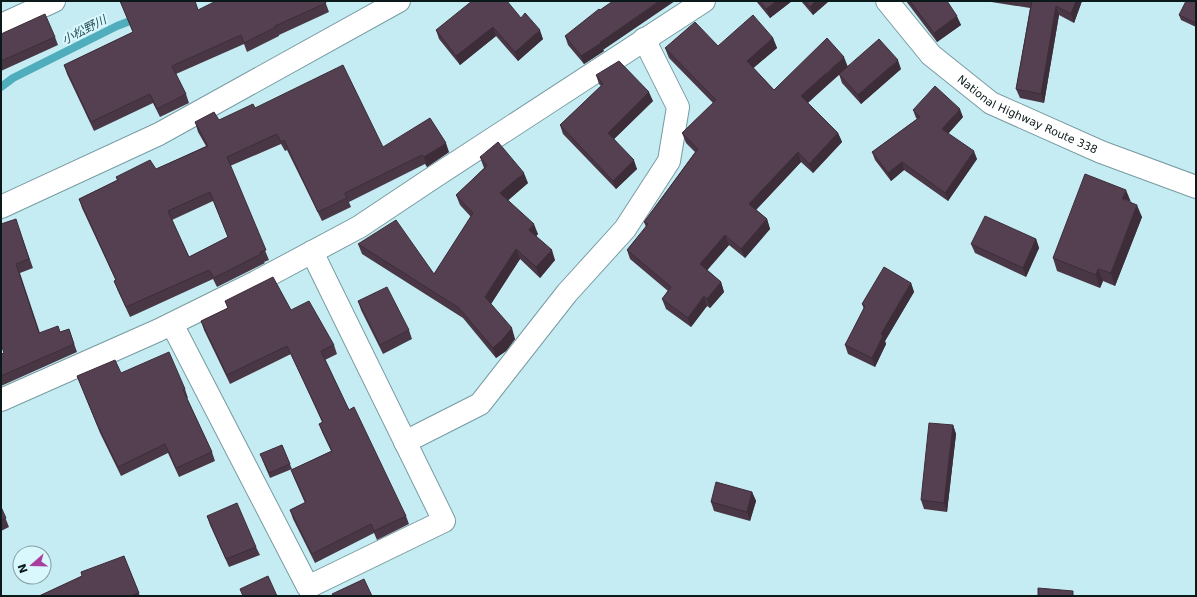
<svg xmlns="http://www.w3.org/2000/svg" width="1197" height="597" font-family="'DejaVu Sans','Noto Sans JP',sans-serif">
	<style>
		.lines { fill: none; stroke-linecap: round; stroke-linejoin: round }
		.stream { stroke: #50adbc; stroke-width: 8 }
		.minor-casing { stroke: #789ba2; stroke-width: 24 }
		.highway-casing { stroke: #789ba2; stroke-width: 24 }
		.minor { stroke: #fff; stroke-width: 22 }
		.highway { stroke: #fff; stroke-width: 22 }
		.wall { fill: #493746; fill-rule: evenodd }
		.shaded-wall { fill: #3c2d39 }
		.building { fill: #554051; stroke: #3c2d39; fill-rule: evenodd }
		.labels { text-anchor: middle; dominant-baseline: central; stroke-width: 4; stroke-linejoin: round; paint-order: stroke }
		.street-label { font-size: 11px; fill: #0b191b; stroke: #d9f8fd }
		.water-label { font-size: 12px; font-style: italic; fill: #275158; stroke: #d9f8fd }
	</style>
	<rect width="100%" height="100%" fill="#c6ecf3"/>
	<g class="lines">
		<polyline class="stream" points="1,87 13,78 117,26 138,18"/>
		<defs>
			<g id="minor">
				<polyline points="1,25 54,1"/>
				<polyline points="1,207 159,134 399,1"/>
				<polyline points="172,324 308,587 444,521 312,252"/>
				<polyline points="1,400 159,330 256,282 359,227 431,179 704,1"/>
				<polyline points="405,442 480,404 567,293 625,229 669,161 678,107 644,39"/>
			</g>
			<g id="highway">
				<path id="s1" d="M887,1L931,55L991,103L1101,152L1196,187"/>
			</g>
		</defs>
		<use href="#minor" class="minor-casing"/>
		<use href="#highway" class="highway-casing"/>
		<use href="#minor" class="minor"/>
		<use href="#highway" class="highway"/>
	</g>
	<g class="wall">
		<polygon points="120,1 195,1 198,10 325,1 329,12 279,35 279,36 247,52 244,44 176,74 186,94 189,103 160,117 153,103 94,131 67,74 64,65 133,32"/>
		<polygon points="756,1 792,1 770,18"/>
		<polygon points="801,1 829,1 813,15"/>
		<polygon points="906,1 947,1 961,25 937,42"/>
		<polygon points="985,1 1082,1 1074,23 1059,15 1044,103 1020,98 1016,89 1030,8"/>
		<polygon points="1196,1 1196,27 1181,20 1179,15"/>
		<polygon points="521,18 543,39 518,61 496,36 460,65 439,39 436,30"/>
		<polygon points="1,34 55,37 58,45 1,71"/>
		<polygon points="565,36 603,50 604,51 584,64 568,45"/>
		<polygon points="773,38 777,48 753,68 774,90 848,67 901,69 861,104 842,83 839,74 808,103 838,133 842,142 813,173 801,162 756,210 767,219 770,229 745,258 729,245 707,270 721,282 724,292 710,308 707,306 691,327 666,309 662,299 668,291 630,259 627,250 646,227 644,222 695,152 686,143 682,133 713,103 669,58 665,48 718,46"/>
		<polygon points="596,75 653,101 614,139 637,169 616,189 563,134 560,125 601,86 599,84"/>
		<path d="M255,108L383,147L449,152L427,167L425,164L349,202L351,207L322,221L287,150L285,151L281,144L230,166L269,260L264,262L265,263L217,287L213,279L130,317L118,291L114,281H116L82,208L79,199L117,180L116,177L156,169L206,146L198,132L195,122L219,120ZM213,201L228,237L189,257L172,220Z"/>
		<polygon points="913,110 963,117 948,134 977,159 948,201 904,170 891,181 875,160 872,152 917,119 916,118"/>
		<polygon points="480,157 528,183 508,200 538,234 536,236 555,260 540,278 520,259 491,304 515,339 506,351 496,358 463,318 362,254 358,244 434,274 471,217 460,205 456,195 484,168"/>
		<polygon points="1131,202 1142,217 1115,286 1103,281 1100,288 1057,271 1053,258"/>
		<polygon points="19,228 33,268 20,273 40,333 60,332 69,329 77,352 1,386 1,354 4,353"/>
		<polygon points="1036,239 1039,248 1026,277 975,253 971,244"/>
		<polygon points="911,283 914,292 885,341 886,344 875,367 848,354 845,345 864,309 862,304"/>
		<polygon points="225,301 291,310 334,345 337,354 325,360 349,410 406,516 409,524 377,540 374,533 315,563 293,519 290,510 305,503 294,478 291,470 331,451 322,432 319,424 322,422 291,354 230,384 204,330 201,321 228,308"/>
		<polygon points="358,301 409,330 412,339 383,354 361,310"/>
		<polygon points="121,373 185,389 188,398 187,398 212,452 215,461 179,477 168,453 121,476 100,433 77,376"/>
		<polygon points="953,425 956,434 947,512 924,509 921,500"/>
		<polygon points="282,445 292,469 270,478 262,459"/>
		<polygon points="752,492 756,501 750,521 714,511 711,502"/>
		<polygon points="1,507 9,527 1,531"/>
		<polygon points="207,516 256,547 260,555 229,567 210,525"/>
		<polygon points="124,556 140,596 39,596 82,576"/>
	</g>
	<g class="shaded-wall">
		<polygon points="659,1 675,1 603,50 604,51 584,64 581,56 600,42"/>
		<polygon points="777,1 792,1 770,18 766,9"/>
		<polygon points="816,1 829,1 813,15 810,7"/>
		<polygon points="1076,1 1082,1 1074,23 1071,14"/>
		<polygon points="1056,6 1059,15 1044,103 1041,94"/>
		<polygon points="957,16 961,25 937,42 934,33"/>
		<polygon points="493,27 496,36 460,65 456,56"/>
		<polygon points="540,30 543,39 518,61 515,52"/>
		<polygon points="773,38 777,48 750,71 747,61"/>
		<polygon points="844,57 848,67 804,106 801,96"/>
		<polygon points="898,60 901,69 861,104 858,95"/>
		<polygon points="649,92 653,101 611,142 608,133"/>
		<polygon points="960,109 963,117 945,137 942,129"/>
		<polygon points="838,133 842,142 813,173 809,164"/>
		<polygon points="446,143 449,152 427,167 424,157"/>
		<polygon points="974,151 977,159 948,201 945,193"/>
		<polygon points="798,152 801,162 752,214 749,204"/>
		<polygon points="634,160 637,169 616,189 613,181"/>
		<polygon points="902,162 904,170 891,181 888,173"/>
		<polygon points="524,173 528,183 504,204 500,193"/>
		<polygon points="1126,190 1131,202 1122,199"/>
		<polygon points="1137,205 1142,217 1115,286 1111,273"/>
		<polygon points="767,219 770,229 745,258 741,249"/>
		<polygon points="534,224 538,234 533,240 529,230"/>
		<polygon points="725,235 729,245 704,274 700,264"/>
		<polygon points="1036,239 1039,248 1026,277 1023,268"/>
		<polygon points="516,249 520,259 489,307 485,297"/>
		<polygon points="552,250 555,260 540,278 536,267"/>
		<polygon points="1098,269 1103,281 1100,288 1096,275"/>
		<polygon points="721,282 724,292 710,308 707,299"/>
		<polygon points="911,283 914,292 885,341 886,344 875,367 872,358 881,334"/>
		<polygon points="704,296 707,306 691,327 688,318"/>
		<polygon points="512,328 515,339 506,351 496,358 493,348"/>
		<polygon points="953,425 956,434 947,512 944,503"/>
		<polygon points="752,492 756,501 750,521 747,512"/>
	</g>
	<g class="building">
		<polygon points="120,1 195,1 198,10 216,1 325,1 326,3 275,26 276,27 244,43 241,35 172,66 186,94 157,109 150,94 91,122 64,65 133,32"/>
		<polygon points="472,1 507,1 521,18 525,13 540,30 515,52 493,27 456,56 436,30"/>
		<polygon points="613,1 659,1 600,42 601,43 581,56 565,36 599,9 600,10"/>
		<polygon points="760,1 777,1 766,9"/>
		<polygon points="805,1 816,1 810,7"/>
		<polygon points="910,1 947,1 957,16 934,33"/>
		<polygon points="1032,1 1076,1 1071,14 1056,6 1041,94 1016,89"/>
		<polygon points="1186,1 1196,1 1196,23 1179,15"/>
		<polygon points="45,14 55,37 1,61 1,34"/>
		<polygon points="753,15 773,38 747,61 774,90 827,38 844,57 801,96 838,133 809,164 798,152 749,204 767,219 741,249 725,235 700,264 721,282 707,299 704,296 688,318 662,299 671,287 627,250 648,224 644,222 698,149 682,133 716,100 665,48 695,22 718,46"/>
		<polygon points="879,39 898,60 858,95 839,74"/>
		<polygon points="619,61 649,92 608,133 634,160 613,181 560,125 603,84 596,75"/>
		<path d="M343,65L383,147L430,118L446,143L424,157L422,155L345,193L347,198L318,212L284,140L281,142L277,134L227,157L266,250L260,252L261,254L214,278L209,270L126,307L114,281L116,280L79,199L118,180L116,177L150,160L156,169L208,146L195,122L214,112L219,120L253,104L255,108ZM210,192L228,237L189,257L168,211Z"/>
		<polygon points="935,86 960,109 942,129 974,151 945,193 902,162 888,173 872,152 920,117 913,110"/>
		<polygon points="498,142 524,173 500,193 534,224 529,230 552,250 536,267 516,249 485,297 512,328 502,340 493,348 459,308 358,244 396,220 434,274 473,213 456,195 487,166 480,157"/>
		<polygon points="1085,174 1126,190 1122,199 1137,205 1111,273 1098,269 1096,275 1053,258"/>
		<polygon points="985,216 1036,239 1023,268 971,244"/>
		<polygon points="16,219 29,259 16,264 39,333 58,326 60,332 69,329 74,344 1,376 1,354 4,353 1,344 1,224"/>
		<polygon points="884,267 911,283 881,334 883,336 872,358 845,345 865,306 862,304"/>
		<polygon points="273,277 291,310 309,301 334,345 321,351 349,410 354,407 406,516 374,531 371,524 312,554 290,510 306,502 291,470 332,451 319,424 323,422 287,346 227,375 201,321 228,308 225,301"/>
		<polygon points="387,287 409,330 380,345 358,301"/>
		<polygon points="169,352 185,389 183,390 212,452 176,468 165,444 118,467 97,424 77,376 115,360 121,373"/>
		<polygon points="929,423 953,425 944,503 921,500"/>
		<polygon points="282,445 290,464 269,473 260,454"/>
		<polygon points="716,482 752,492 747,512 711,502"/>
		<polygon points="237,503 256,547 226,559 207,516"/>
		<polygon points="1,507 6,518 1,520"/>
		<polygon points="124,556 139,593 131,596 39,596 82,576 81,572"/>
		<polygon points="268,576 277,596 243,596 240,589"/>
		<polygon points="364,579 372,596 333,596 332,594"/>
		<polygon points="1038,588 1073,591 1073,596 1038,596"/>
	</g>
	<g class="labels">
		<g class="street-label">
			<text stroke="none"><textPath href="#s1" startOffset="184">National Highway Route 338</textPath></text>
		</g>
		<g class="water-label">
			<text transform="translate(84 30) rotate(-27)">小松野川</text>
		</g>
	</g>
	<rect width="1197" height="597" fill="none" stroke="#0b191b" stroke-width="4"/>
	<g transform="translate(32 565) rotate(250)"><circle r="19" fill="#d9f8fd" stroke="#879fa3"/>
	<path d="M0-3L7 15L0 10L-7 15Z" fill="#aa3e9e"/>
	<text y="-6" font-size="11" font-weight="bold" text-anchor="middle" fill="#0b191b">N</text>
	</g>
</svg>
